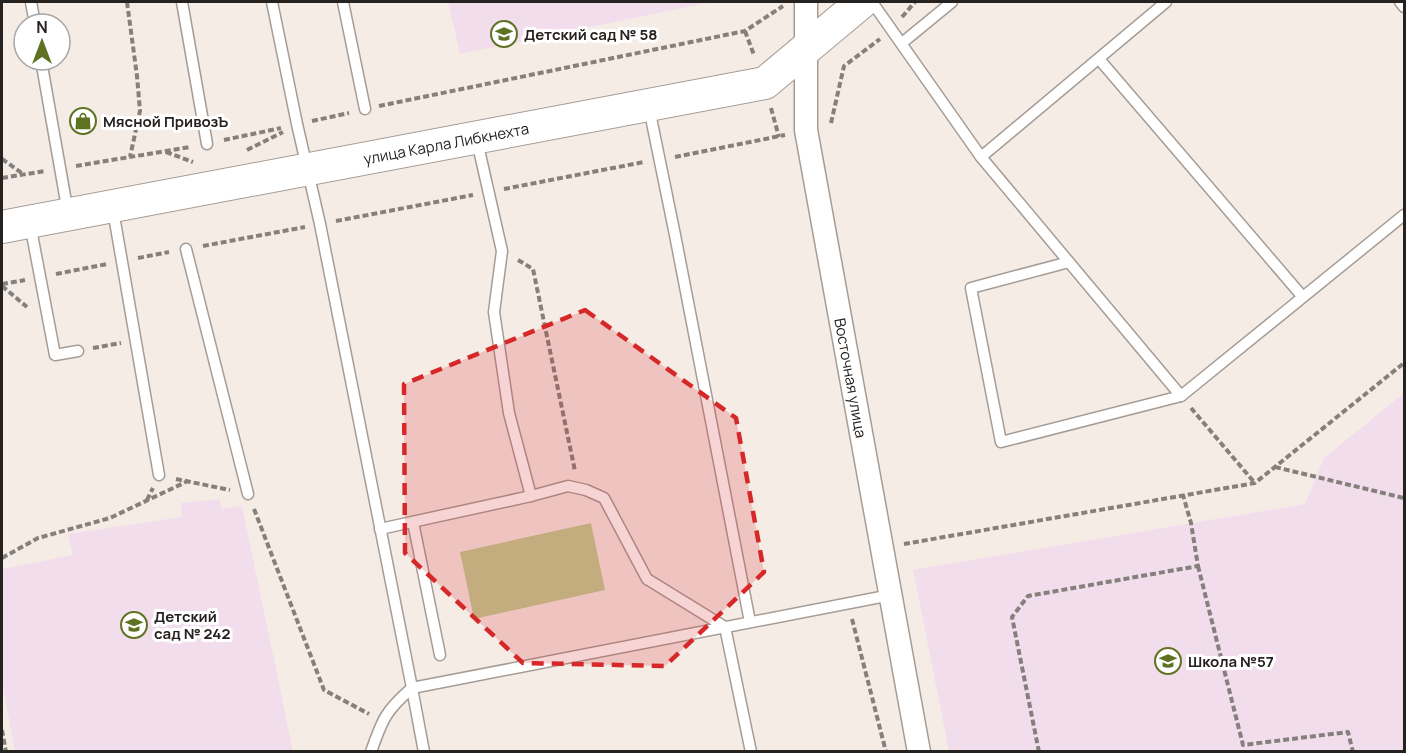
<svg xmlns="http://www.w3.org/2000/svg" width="1406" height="753" font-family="Manrope,sans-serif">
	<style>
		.education { fill: #f2dded }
		.green { fill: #bfcf95 }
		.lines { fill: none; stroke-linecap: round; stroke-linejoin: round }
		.lane-casing { stroke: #a69c96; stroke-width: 13 }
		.street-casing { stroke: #a69c96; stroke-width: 25 }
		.secondary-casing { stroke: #a69c96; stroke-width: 34 }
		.path { stroke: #86807c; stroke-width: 4; stroke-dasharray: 6 3; stroke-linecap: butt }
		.lane { stroke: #fff; stroke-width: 10 }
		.street { stroke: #fff; stroke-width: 22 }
		.secondary { stroke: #fff; stroke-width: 32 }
		.marked { fill: #d62828; fill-opacity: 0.2; stroke: #d62828; stroke-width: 4.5; stroke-dasharray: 12 8; stroke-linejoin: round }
		.labels { text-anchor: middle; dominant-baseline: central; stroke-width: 6; stroke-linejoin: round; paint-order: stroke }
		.poi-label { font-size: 15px; font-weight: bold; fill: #262220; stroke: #fff; text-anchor: start }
		.street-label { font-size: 15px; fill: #262220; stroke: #fff }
	</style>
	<rect width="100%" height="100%" fill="#f6ece6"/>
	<g class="education">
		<polygon points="448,2 711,2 460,54"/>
		<polygon points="1404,393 1404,751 949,751 913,570 1305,504 1324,458"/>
		<polygon points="220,499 221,509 242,506 293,751 15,751 2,682 2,569 73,555 68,534 182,517 181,503"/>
	</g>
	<polygon class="green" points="591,523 605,590 474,619 460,552"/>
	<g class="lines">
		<defs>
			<g id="lane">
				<polyline points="31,2 35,24"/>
				<polyline points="182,2 207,144"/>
				<path d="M272,2L297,124L320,224L412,688C386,710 382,720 371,752"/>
				<polyline points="343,2 365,109"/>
				<polyline points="872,2 981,157 1181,396 1404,215"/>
				<polyline points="1400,2 1404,7"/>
				<polyline points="902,43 952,2"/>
				<polyline points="1099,59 1302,296"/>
				<polyline points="41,60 68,213"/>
				<polyline points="649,108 675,235 750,622"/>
				<polyline points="477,141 502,251 494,312 509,413 531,496 568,486 586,490 604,498 647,579 725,627 751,752"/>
				<polyline points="981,157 1166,2"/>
				<polyline points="113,210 159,475"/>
				<polyline points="30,224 55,355 78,351"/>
				<polyline points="186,249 248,494"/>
				<polyline points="1069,262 971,288 1001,442 1181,396"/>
				<polyline points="413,522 440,655"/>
				<polyline points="380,529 531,496"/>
				<polyline points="424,752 412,688 891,595"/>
			</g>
			<g id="street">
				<path id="s1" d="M806,2V130L919,752"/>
			</g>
			<g id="secondary">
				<path id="s2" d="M2,227L765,83L862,2"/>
			</g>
		</defs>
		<use href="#lane" class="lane-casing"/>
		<use href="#street" class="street-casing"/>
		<use href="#secondary" class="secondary-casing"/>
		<g class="path">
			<polyline points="127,2 137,76 140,111 130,157"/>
			<polyline points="902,17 915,2"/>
			<polyline points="745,31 754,55"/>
			<polyline points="379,106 745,31 783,6"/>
			<polyline points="771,108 779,137"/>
			<polyline points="312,121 349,113"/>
			<polyline points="831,123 844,66 880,39"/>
			<polyline points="224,140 281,128"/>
			<polyline points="247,150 283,132"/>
			<polyline points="166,152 193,162"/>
			<polyline points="675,157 785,135"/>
			<polyline points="2,159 23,174"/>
			<polyline points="76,166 190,147"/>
			<polyline points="2,178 45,171"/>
			<polyline points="504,189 644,162"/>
			<polyline points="336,221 473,195"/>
			<polyline points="203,246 305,227"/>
			<polyline points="138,258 169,252"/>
			<polyline points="518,260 533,269 575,471"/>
			<polyline points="56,274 107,264"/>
			<polyline points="2,284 25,280"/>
			<polyline points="2,286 27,307"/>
			<polyline points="93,348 121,343"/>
			<polyline points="1191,408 1254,482"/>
			<polyline points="1275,467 1404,498"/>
			<polyline points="176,479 230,490"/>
			<polyline points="147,500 153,488"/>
			<polyline points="254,509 324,690 369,714"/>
			<polyline points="904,544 1255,483 1404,363"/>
			<polyline points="2,558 38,538 110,518 188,481"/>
			<polyline points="1198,566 1243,745 1348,732 1353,752"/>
			<polyline points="852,619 886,752"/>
			<polyline points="2,730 6,752"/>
			<polyline points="1039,752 1012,617 1028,596 1198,566 1191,523 1183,495"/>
		</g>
		<use href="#lane" class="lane"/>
		<use href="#street" class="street"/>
		<use href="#secondary" class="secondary"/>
	</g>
	<path class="marked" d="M585,310L736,418L764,572L665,666L523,663L405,553L404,384Z"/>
	<defs>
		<symbol id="school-ring" viewBox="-11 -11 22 22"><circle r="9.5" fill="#fff" stroke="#5e7221" stroke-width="1.5"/><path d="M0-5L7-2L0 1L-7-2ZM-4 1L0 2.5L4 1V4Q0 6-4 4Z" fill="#5e7221"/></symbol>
		<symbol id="shop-ring" viewBox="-11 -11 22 22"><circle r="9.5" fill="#fff" stroke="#5e7221" stroke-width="1.5"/><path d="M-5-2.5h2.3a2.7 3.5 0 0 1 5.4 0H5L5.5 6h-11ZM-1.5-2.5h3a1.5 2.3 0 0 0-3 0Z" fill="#5e7221"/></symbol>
	</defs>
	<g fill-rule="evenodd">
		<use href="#school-ring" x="489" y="19" width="30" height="30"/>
		<use href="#shop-ring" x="68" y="106" width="30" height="30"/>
		<use href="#school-ring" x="119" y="610" width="30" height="30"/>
		<use href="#school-ring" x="1153" y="646" width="30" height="30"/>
	</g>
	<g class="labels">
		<g class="poi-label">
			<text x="524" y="34">Детский сад № 58</text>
			<text x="103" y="121">Мясной ПривозЪ</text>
			<text x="154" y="616">Детский<tspan x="154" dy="17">сад № 242</tspan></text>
			<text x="1188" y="661">Школа №57</text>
		</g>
		<g class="street-label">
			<text stroke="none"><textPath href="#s2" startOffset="452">улица Карла Либкнехта</textPath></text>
			<text stroke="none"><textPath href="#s1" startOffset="380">Восточная улица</textPath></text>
		</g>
	</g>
	<rect width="1406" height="753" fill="none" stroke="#262220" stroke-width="6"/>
	<g transform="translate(42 42)"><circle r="28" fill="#ffffff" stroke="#a8a7a6" stroke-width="1.5"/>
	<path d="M0-4.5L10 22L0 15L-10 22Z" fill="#5e7221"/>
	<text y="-9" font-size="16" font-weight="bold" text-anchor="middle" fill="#262220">N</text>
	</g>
</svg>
